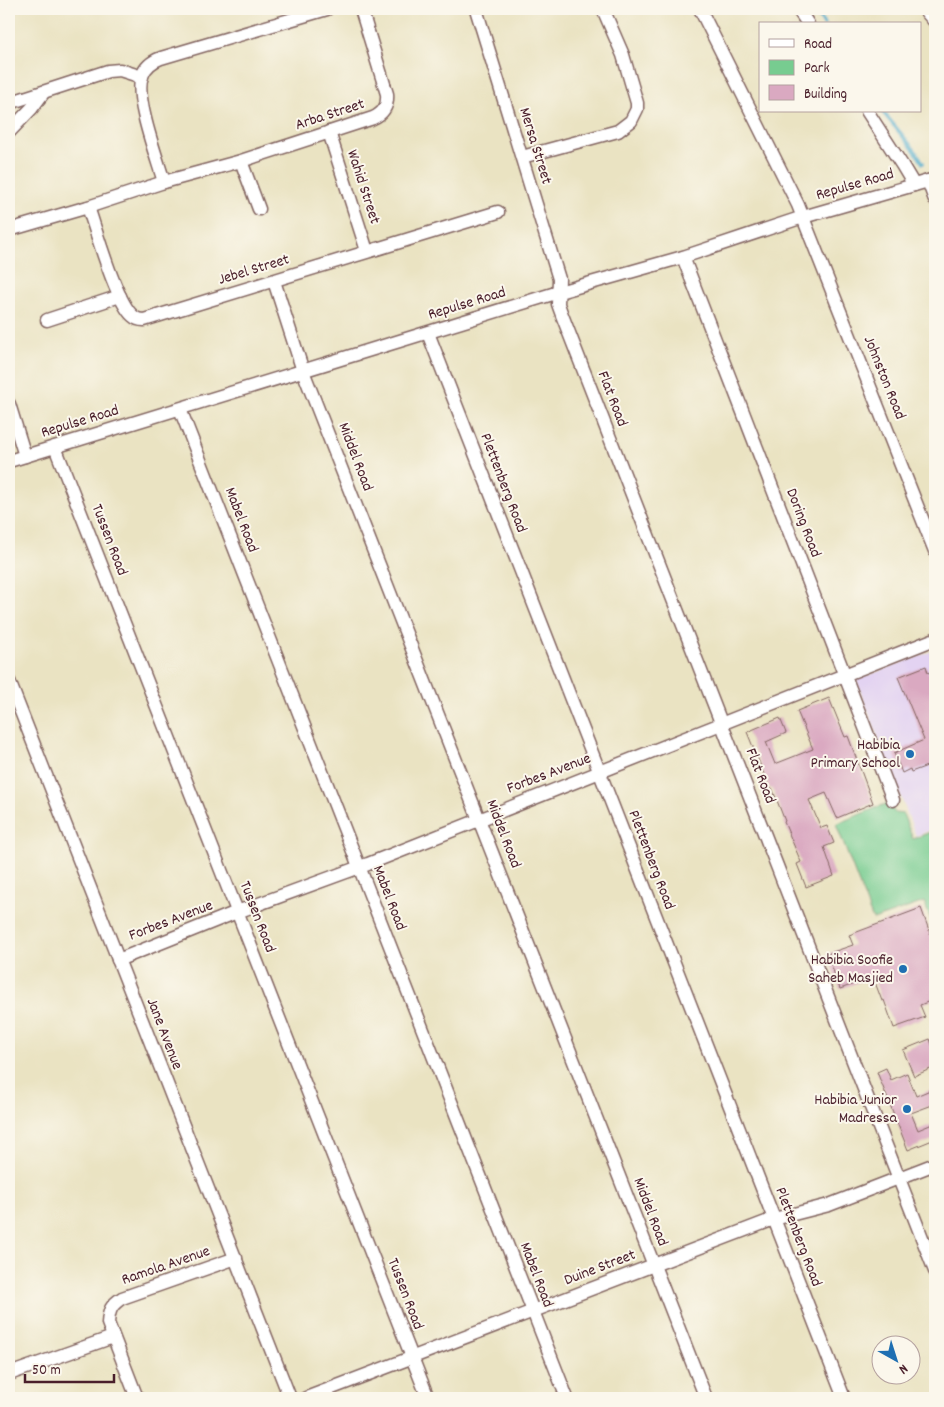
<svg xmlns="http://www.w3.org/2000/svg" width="944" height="1407" font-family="Dekko,sans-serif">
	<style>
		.built { fill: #e3d3f2 }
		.green { fill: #77cc90; stroke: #60765e }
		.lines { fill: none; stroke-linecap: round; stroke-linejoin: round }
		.stream { stroke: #4aa9c9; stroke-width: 4 }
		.building { fill: #daa9c1 }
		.minor-casing { stroke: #826460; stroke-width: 15 }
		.minor { stroke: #fff; stroke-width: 12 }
		.poi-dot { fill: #1f6fb2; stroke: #fbf7ec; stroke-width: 2 }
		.labels { text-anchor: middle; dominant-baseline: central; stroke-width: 4; stroke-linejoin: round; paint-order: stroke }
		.street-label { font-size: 16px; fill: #4a1f2b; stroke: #fbf7ec }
		.poi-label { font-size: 16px; fill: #4a1f2b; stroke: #fbf7ec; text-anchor: end }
	</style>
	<rect width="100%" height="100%" fill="#fbf7ec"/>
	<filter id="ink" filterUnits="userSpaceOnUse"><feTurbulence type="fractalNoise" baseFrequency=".02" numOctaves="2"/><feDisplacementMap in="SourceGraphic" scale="10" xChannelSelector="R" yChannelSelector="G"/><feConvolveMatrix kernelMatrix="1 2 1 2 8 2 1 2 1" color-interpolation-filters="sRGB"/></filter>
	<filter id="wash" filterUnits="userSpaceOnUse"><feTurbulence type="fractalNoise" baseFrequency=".0096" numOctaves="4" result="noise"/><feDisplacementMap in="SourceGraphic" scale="20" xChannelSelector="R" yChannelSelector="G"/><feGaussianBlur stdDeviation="1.12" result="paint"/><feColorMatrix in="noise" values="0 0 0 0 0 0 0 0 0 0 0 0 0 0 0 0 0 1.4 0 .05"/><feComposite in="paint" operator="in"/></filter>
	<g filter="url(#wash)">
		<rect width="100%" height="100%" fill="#eae3c2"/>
		<polygon class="built" points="935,650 935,828 916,836 856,680"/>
		<polygon class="green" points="888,803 895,813 903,814 913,839 935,830 935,930 924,902 873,920 836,824"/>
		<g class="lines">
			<g class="stream">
				<polyline points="814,9 824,24"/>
				<polyline points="882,111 916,152 923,163"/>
			</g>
		</g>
		<g id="blocks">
			<g class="building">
				<polygon points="926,666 928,673 935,670 935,763 911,772 910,769 902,773 894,753 924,740 898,677"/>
				<polygon points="829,698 845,737 848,736 873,803 837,818 826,793 809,800 821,828 827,826 834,843 824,847 834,876 806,887 797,864 801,862 784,822 785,821 772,788 770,789 747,732 780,718 786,733 766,742 775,764 813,749 797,711"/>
				<polygon points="921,908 935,947 935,999 920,1005 925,1017 894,1028 884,1000 882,1001 873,977 840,989 827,954 853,945 849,935"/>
				<polygon points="930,1039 935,1053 935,1067 914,1076 903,1050"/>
				<polygon points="886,1068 891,1080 907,1073 916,1096 935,1088 935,1104 911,1113 918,1130 935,1123 935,1139 908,1150 877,1072"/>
			</g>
		</g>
	</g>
	<g filter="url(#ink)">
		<use href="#blocks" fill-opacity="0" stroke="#826460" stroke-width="1"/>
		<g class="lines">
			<defs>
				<g id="minor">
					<polyline points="476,9 559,279 558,304 562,315 935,1271"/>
					<polyline points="700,9 798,205 935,551"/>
					<polyline points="798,9 808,24"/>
					<polyline points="924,9 935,22"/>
					<polyline points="9,103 108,71 120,70 142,77"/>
					<polyline points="867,111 902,165 914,185"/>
					<polyline points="9,132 32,108 44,92"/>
					<polyline points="329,132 367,251"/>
					<polyline points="522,157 618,131 631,121 637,109 637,103 623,55 603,9"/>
					<polyline points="241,161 259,209"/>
					<polyline points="928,181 935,200"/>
					<path d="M164,182C157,158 134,97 142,76C145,67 153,61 161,58L327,9"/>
					<path d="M88,207C96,230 116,302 133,316C136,319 139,320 144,320L498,212"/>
					<path d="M9,230L88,207L164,182L241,161L373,118C384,113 388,106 387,94L361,9"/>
					<polyline points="683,257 893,800"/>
					<polyline points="274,281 303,371 706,1398"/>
					<polyline points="47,320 120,296"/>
					<polyline points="428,333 844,1398"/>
					<polyline points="9,404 25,456"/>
					<polyline points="180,409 567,1398"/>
					<polyline points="55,447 428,1398"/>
					<polyline points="9,461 559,292 683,257 803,217 935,179"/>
					<polyline points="9,681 290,1398"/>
					<polyline points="118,960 237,912 368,864 935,639"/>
					<polyline points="12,1373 113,1337"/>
					<path d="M137,1398L108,1323C109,1310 111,1305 122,1298L236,1258"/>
					<polyline points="306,1398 774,1219 829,1205 935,1164"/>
				</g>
			</defs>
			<use href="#minor" class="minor-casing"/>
			<use href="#minor" class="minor"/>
		</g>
	</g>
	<g class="poi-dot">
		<circle cx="910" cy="754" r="5"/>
		<circle cx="903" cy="969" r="5"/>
		<circle cx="907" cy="1109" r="5"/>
	</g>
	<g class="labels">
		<g class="street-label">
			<text transform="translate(330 115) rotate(-18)">Arba Street</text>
			<text transform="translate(535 146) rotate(73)">Mersa Street</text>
			<text transform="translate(855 185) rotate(-16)">Repulse Road</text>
			<text transform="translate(363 187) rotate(72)">Wahid Street</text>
			<text transform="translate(254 270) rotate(-17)">Jebel Street</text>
			<text transform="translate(467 304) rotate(-17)">Repulse Road</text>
			<text transform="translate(884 378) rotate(68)">Johnston Road</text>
			<text transform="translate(612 399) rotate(69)">Flat Road</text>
			<text transform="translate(80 422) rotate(-17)">Repulse Road</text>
			<text transform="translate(355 457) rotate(69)">Middel Road</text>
			<text transform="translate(503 483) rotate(69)">Plettenberg Road</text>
			<text transform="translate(241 520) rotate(69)">Mabel Road</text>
			<text transform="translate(803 523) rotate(69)">Doring Road</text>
			<text transform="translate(109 540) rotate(69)">Tussen Road</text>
			<text transform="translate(549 774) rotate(-21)">Forbes Avenue</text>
			<text transform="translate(760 776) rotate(69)">Flat Road</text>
			<text transform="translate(503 834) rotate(69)">Middel Road</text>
			<text transform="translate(651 860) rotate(69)">Plettenberg Road</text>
			<text transform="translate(389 898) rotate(69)">Mabel Road</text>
			<text transform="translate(257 917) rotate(69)">Tussen Road</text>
			<text transform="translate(171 921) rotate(-21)">Forbes Avenue</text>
			<text transform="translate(164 1034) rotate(69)">Jane Avenue</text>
			<text transform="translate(650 1212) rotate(69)">Middel Road</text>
			<text transform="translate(798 1237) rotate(69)">Plettenberg Road</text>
			<text transform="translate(166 1266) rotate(-19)">Ramola Avenue</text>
			<text transform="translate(600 1268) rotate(-21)">Duine Street</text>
			<text transform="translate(536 1275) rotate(69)">Mabel Road</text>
			<text transform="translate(405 1294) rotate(69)">Tussen Road</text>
		</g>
		<g class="poi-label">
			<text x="900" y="745">Habibia<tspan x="900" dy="18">Primary School</tspan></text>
			<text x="893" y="960">Habibia Soofie<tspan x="893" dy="18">Saheb Masjied</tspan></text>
			<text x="897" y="1100">Habibia Junior<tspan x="897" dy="18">Madressa</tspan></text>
		</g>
	</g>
	<rect width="944" height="1407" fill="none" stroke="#fbf7ec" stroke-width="30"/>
	<rect x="759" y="22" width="162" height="90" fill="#fbf7ec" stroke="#b4a19f"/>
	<rect x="769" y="39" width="25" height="8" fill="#ffffff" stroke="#b4a19f"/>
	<text x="804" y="48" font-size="15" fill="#4a1f2b">Road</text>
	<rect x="769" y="60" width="25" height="15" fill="#77cc90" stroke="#b4a19f"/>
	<text x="804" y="72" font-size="15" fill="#4a1f2b">Park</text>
	<rect x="769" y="85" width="25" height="15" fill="#daa9c1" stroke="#b4a19f"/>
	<text x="804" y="98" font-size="15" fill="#4a1f2b">Building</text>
	<g transform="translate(896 1360) rotate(141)"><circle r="24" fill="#fbf7ec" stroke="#b4a19f"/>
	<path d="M0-4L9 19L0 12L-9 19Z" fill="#1f6fb2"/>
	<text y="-8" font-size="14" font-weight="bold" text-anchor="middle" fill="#4a1f2b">N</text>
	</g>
	<path d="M25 1374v8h89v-8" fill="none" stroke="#4a1f2b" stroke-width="2.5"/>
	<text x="32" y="1374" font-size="15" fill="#4a1f2b" stroke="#fbf7ec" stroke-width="4" paint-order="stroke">50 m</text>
</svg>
